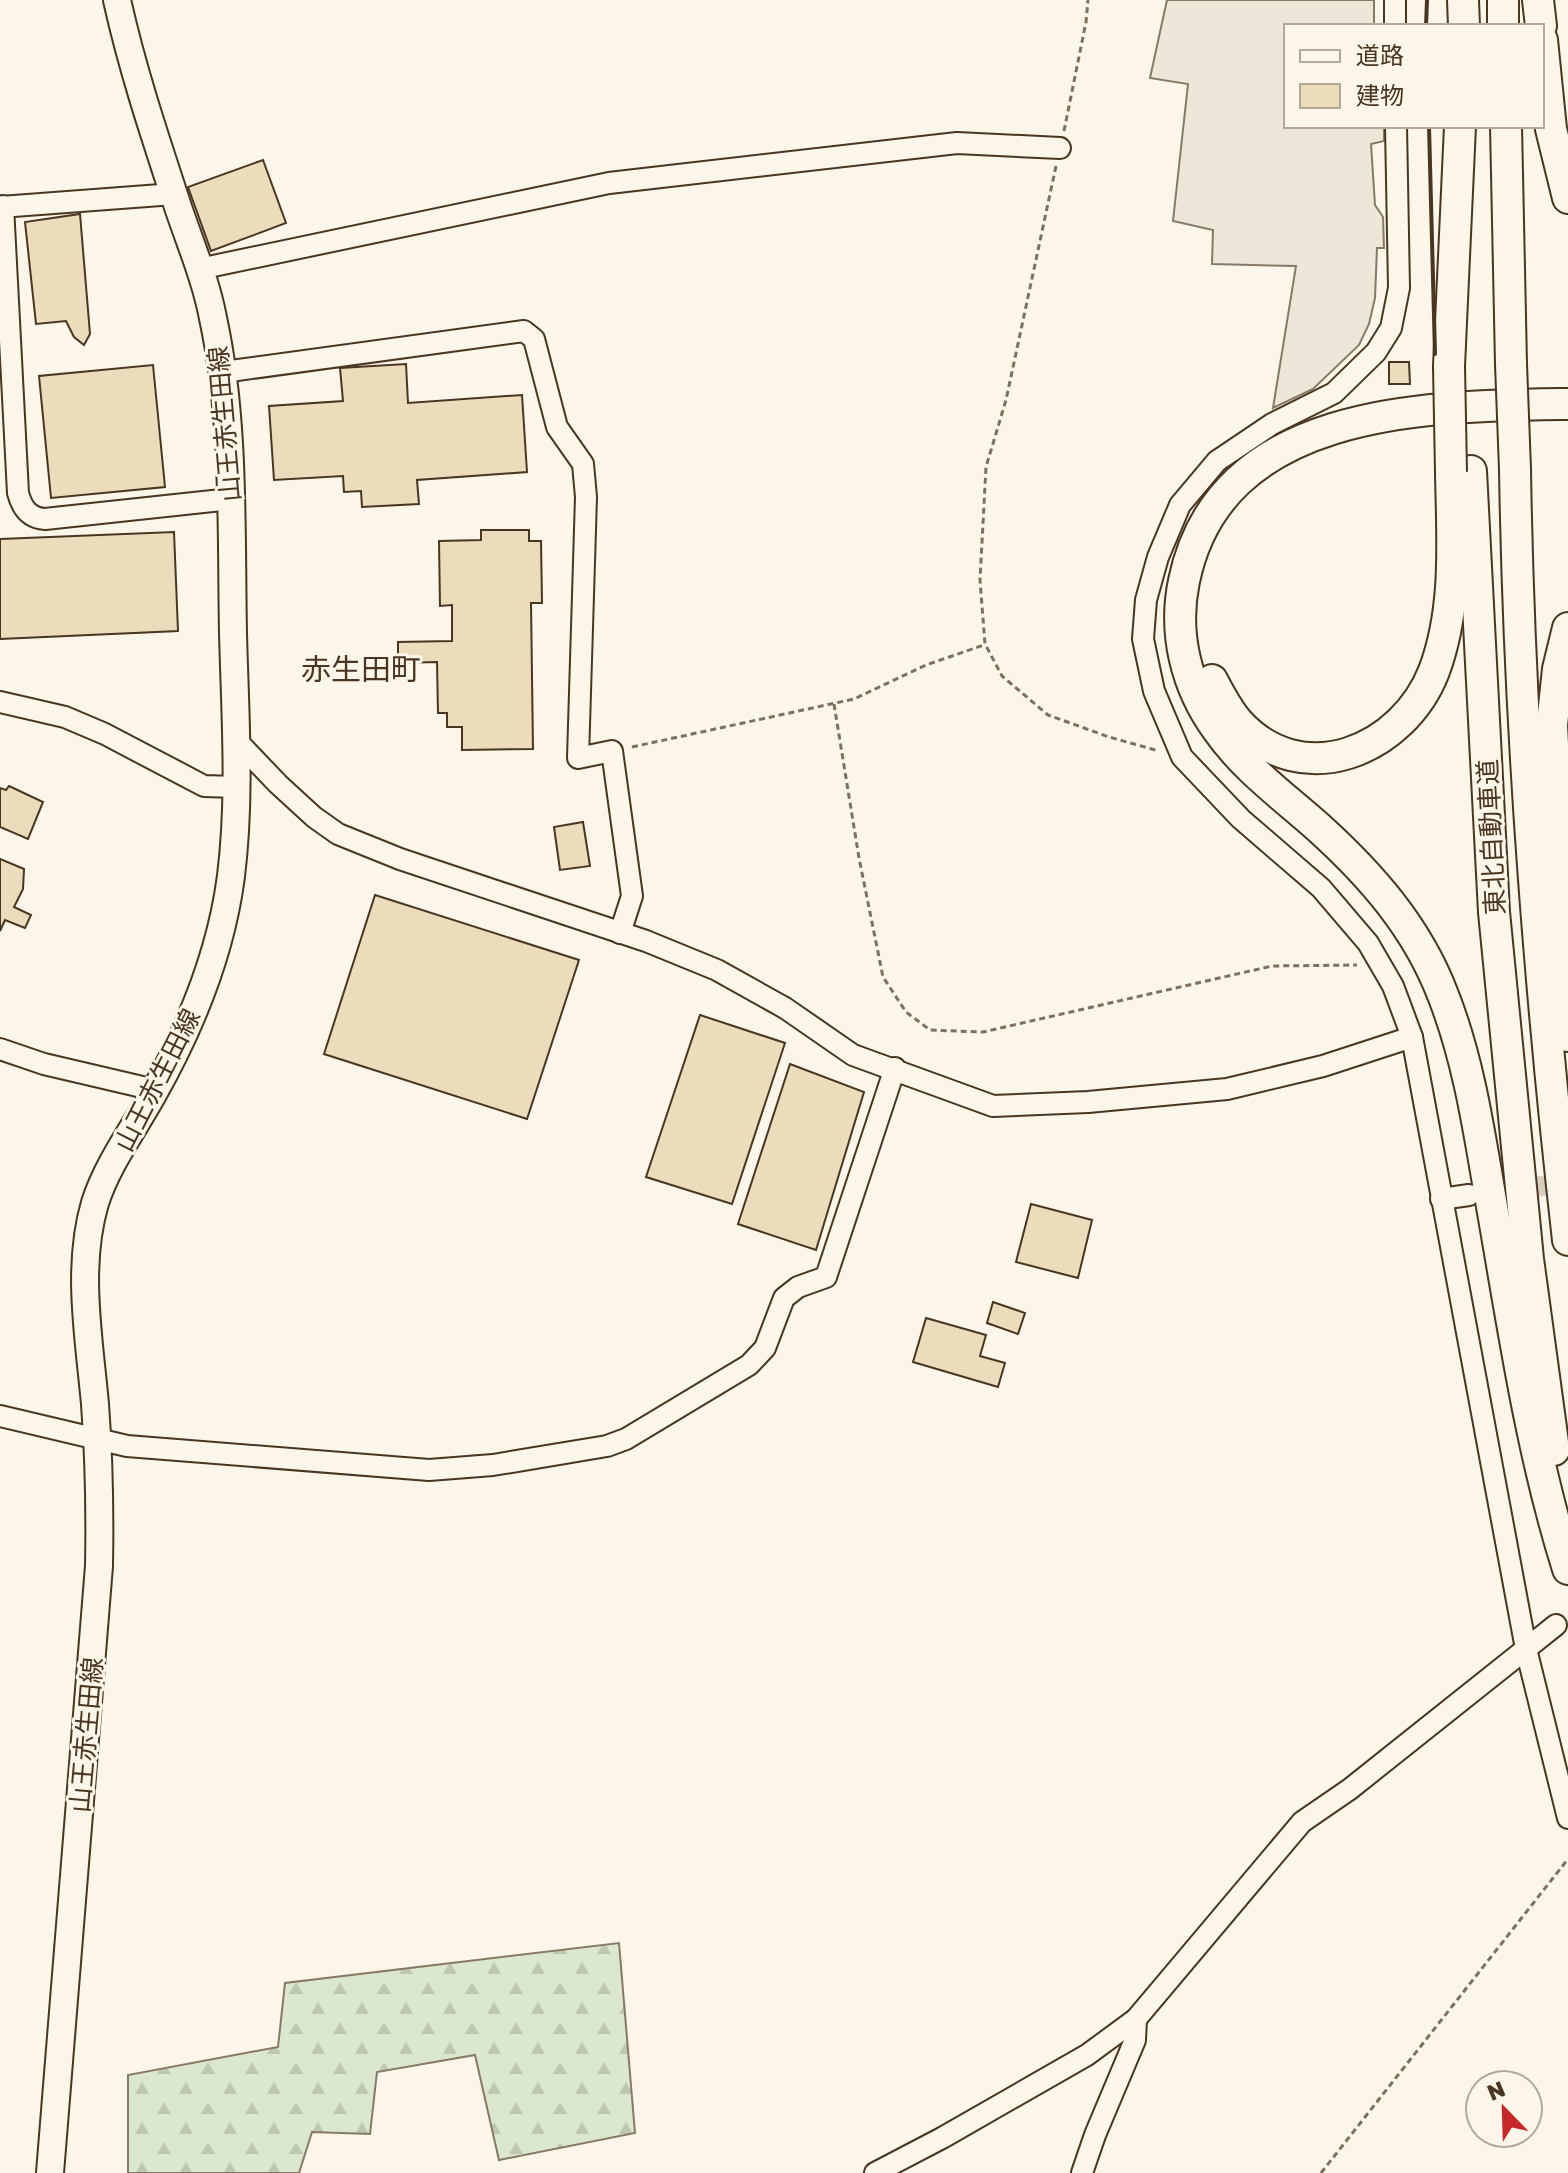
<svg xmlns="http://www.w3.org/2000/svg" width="1568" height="2173" font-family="'Golos Text','Noto Sans JP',sans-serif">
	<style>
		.forest { fill: url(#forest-firs); stroke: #887966; stroke-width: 2 }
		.parking { fill: #ede7d9; stroke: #887966; stroke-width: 2 }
		.building { fill: #ecdcbc; stroke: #4a3520; stroke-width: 2 }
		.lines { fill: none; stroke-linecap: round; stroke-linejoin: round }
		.minor-tunnel { stroke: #d8cfc1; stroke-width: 20; stroke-dasharray: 20 10; stroke-linecap: butt }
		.minor-casing { stroke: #4a3520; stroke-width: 24 }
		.major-casing { stroke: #4a3520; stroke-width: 30 }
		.highway-casing { stroke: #4a3520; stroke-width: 34 }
		.path { stroke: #7f6f5c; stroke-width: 3; stroke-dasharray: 6 4; stroke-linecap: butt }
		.minor { stroke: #fbf6e9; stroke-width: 20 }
		.major { stroke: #fbf6e9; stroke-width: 26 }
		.highway { stroke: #fbf6e9; stroke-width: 30 }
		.highway-bridge-casing { stroke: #4a3520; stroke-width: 34; stroke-linecap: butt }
		.highway-bridge { stroke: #fbf6e9; stroke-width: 30 }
		.wall { stroke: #4a3520; stroke-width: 4 }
		.labels { text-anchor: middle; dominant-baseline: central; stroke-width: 6; stroke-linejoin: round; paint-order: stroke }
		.street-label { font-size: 26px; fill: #4a3520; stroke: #fbf6e9 }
		.quarter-label { font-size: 30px; fill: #4a3520; stroke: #fbf6e9 }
	</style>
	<defs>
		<pattern id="forest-firs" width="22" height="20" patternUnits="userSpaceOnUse" patternTransform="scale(2)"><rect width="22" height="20" fill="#dce7d0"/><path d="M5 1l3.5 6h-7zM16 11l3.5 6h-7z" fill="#bec7b2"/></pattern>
	</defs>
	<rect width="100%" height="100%" fill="#fbf6e9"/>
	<polygon class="forest" points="619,1943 635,2133 499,2160 475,2055 377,2072 370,2134 312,2132 299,2173 128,2173 128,2075 278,2047 285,1983"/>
	<polygon class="parking" points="1167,0 1374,0 1374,26 1286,26 1286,126 1384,128 1384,141 1371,144 1375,205 1383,217 1384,248 1377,248 1375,298 1369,324 1359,345 1313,389 1273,408 1296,266 1212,264 1213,230 1173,221 1188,84 1150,78"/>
	<g class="building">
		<polygon points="263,160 286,223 211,251 188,187"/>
		<polygon points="80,214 90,334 84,345 74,337 66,321 36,324 25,222"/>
		<polygon points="1389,362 1409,362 1410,384 1389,384"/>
		<polygon points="406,364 408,403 522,395 527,472 417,480 419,504 362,507 361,491 344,492 343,476 274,480 269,406 343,401 340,368"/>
		<polygon points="153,365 165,487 51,498 39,376"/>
		<polygon points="481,530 529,530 529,541 541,541 542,603 531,603 533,749 462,750 462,727 447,727 447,713 438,713 437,662 398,663 398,642 452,641 452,605 440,606 439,541 481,540"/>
		<polygon points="174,532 178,631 0,639 0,539"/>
		<polygon points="9,786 43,802 28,839 0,827 0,788 6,790"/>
		<polygon points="583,822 590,866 560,870 554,827"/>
		<polygon points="0,859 24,869 23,889 14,907 31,915 25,928 5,920 0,931"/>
		<polygon points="375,895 579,960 527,1119 324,1054"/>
		<polygon points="700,1015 785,1043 732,1204 646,1177"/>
		<polygon points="790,1064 864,1092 816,1250 738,1224"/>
		<polygon points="1031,1204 1092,1220 1078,1278 1016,1262"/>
		<polygon points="993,1302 1025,1313 1018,1334 987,1323"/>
		<polygon points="926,1318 986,1335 980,1356 1005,1363 998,1387 913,1362"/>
	</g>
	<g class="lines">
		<polyline class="minor-tunnel" points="1477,1194 1568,1183"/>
		<defs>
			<g id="minor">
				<polyline points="1395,26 1395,0"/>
				<polyline points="1396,126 1399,288 1391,328 1376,352 1334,393 1272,424 1217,461 1180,505 1158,557 1146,600 1143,639 1154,691 1182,757 1241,819 1321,888 1368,943 1393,986 1412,1037 1526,1649 1568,1818"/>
				<path d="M3,206L18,493C22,508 29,518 45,519L231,499"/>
				<polyline points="0,207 174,194"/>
				<polyline points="199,269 609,183 957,143 1060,148"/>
				<polyline points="223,372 524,331 534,339 557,427 583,464 586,497 578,758 612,751 632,896 620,933"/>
				<polyline points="0,702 65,717 105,734 204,786 236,787"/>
				<polyline points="235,739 278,784 314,817 338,834 400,859 646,941 717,970 785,1008 853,1055 993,1106 1088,1102 1227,1089 1323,1066 1412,1037"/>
				<polyline points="0,1049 44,1064 155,1090"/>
				<polyline points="1441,1199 1469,1195"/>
				<polyline points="0,1416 127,1446 429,1470 493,1465 607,1446 626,1439 749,1365 765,1348 784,1298 798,1287 826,1277 895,1068"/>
				<polyline points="875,2173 942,2138 1087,2055 1136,2019 1302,1822 1350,1789 1556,1625"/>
				<polyline points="1082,2173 1095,2135 1135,2040 1136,2019"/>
			</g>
			<path id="major" d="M50,2173L99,1566C100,1512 99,1458 95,1404C89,1338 76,1267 95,1203C107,1165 133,1130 152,1096C191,1027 221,954 231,876C241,796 235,713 233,633C231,529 235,420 213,318C206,281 191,245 179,210C156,140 133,72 117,0"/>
			<g id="highway">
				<polyline points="1463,0 1464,26"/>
				<polyline points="1503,0 1503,26"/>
				<polyline points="1538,0 1541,26"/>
				<polyline points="1542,40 1551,129 1568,198"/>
				<polyline points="1506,126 1511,364"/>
				<polyline points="1449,366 1460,126"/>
				<path d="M1568,404C1427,406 1220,406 1184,581C1173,633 1186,686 1217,729C1244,768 1283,796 1318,827C1371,875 1417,927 1443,995C1469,1061 1479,1131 1491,1201C1513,1325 1530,1448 1568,1569"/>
				<path d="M1515,469C1519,727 1539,984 1568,1240"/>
				<polyline points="1471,471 1494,912 1528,1259 1554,1450"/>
				<polyline points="1568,628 1558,669 1552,725 1568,1036"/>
				<path d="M1212,680C1220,695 1227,709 1238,722C1302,793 1403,751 1434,671C1458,607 1452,538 1451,472"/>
			</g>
		</defs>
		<use href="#minor" class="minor-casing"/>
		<use href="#major" class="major-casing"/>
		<use href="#highway" class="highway-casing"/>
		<g class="path">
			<polyline points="1064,131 1086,22 1088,0"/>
			<polyline points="1056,166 1006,400 986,467 980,580 985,644 1002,676 1048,715 1109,737 1159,751"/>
			<polyline points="834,704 859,858 883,977 906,1012 930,1030 983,1032 1272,966 1357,965"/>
			<polyline points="632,747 854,699 926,665 984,645"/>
			<polyline points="1321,2173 1568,1859"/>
		</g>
		<use href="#minor" class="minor"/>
		<use href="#major" class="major"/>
		<use href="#highway" class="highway"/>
		<defs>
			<g id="highway-bridge">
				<polyline points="1511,364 1515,469"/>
				<polyline points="1449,366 1451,472"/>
			</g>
		</defs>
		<use href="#highway-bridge" class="highway-bridge-casing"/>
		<use href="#highway-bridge" class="highway-bridge"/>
		<g class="wall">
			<polyline points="1426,26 1427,0"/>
			<polyline points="1429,126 1435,354"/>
		</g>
	</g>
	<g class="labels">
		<g class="street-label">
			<text transform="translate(224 424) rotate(-95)">山王赤生田線</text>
			<text transform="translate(1491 837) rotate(-93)">東北自動車道</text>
			<text transform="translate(157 1080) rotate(-63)">山王赤生田線</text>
			<text transform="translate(86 1735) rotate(-85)">山王赤生田線</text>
		</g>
		<g class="quarter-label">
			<text x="361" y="669">赤生田町</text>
		</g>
	</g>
	<rect x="1284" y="24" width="260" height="104" fill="#fbf6e9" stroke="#b4a999" stroke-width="2"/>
	<rect x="1300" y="50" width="40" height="12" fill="#fbf6e9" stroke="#b4a999" stroke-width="2"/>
	<text x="1356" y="64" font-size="24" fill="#4a3520">道路</text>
	<rect x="1300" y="84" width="40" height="24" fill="#ecdcbc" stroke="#b4a999" stroke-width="2"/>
	<text x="1356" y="104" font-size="24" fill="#4a3520">建物</text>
	<g transform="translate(1504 2109) rotate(337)"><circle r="38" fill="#fbf6e9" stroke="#b4a999" stroke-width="2"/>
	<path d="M0-6L14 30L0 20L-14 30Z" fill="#c62828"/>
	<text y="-12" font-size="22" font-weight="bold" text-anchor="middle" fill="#4a3520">N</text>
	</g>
</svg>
